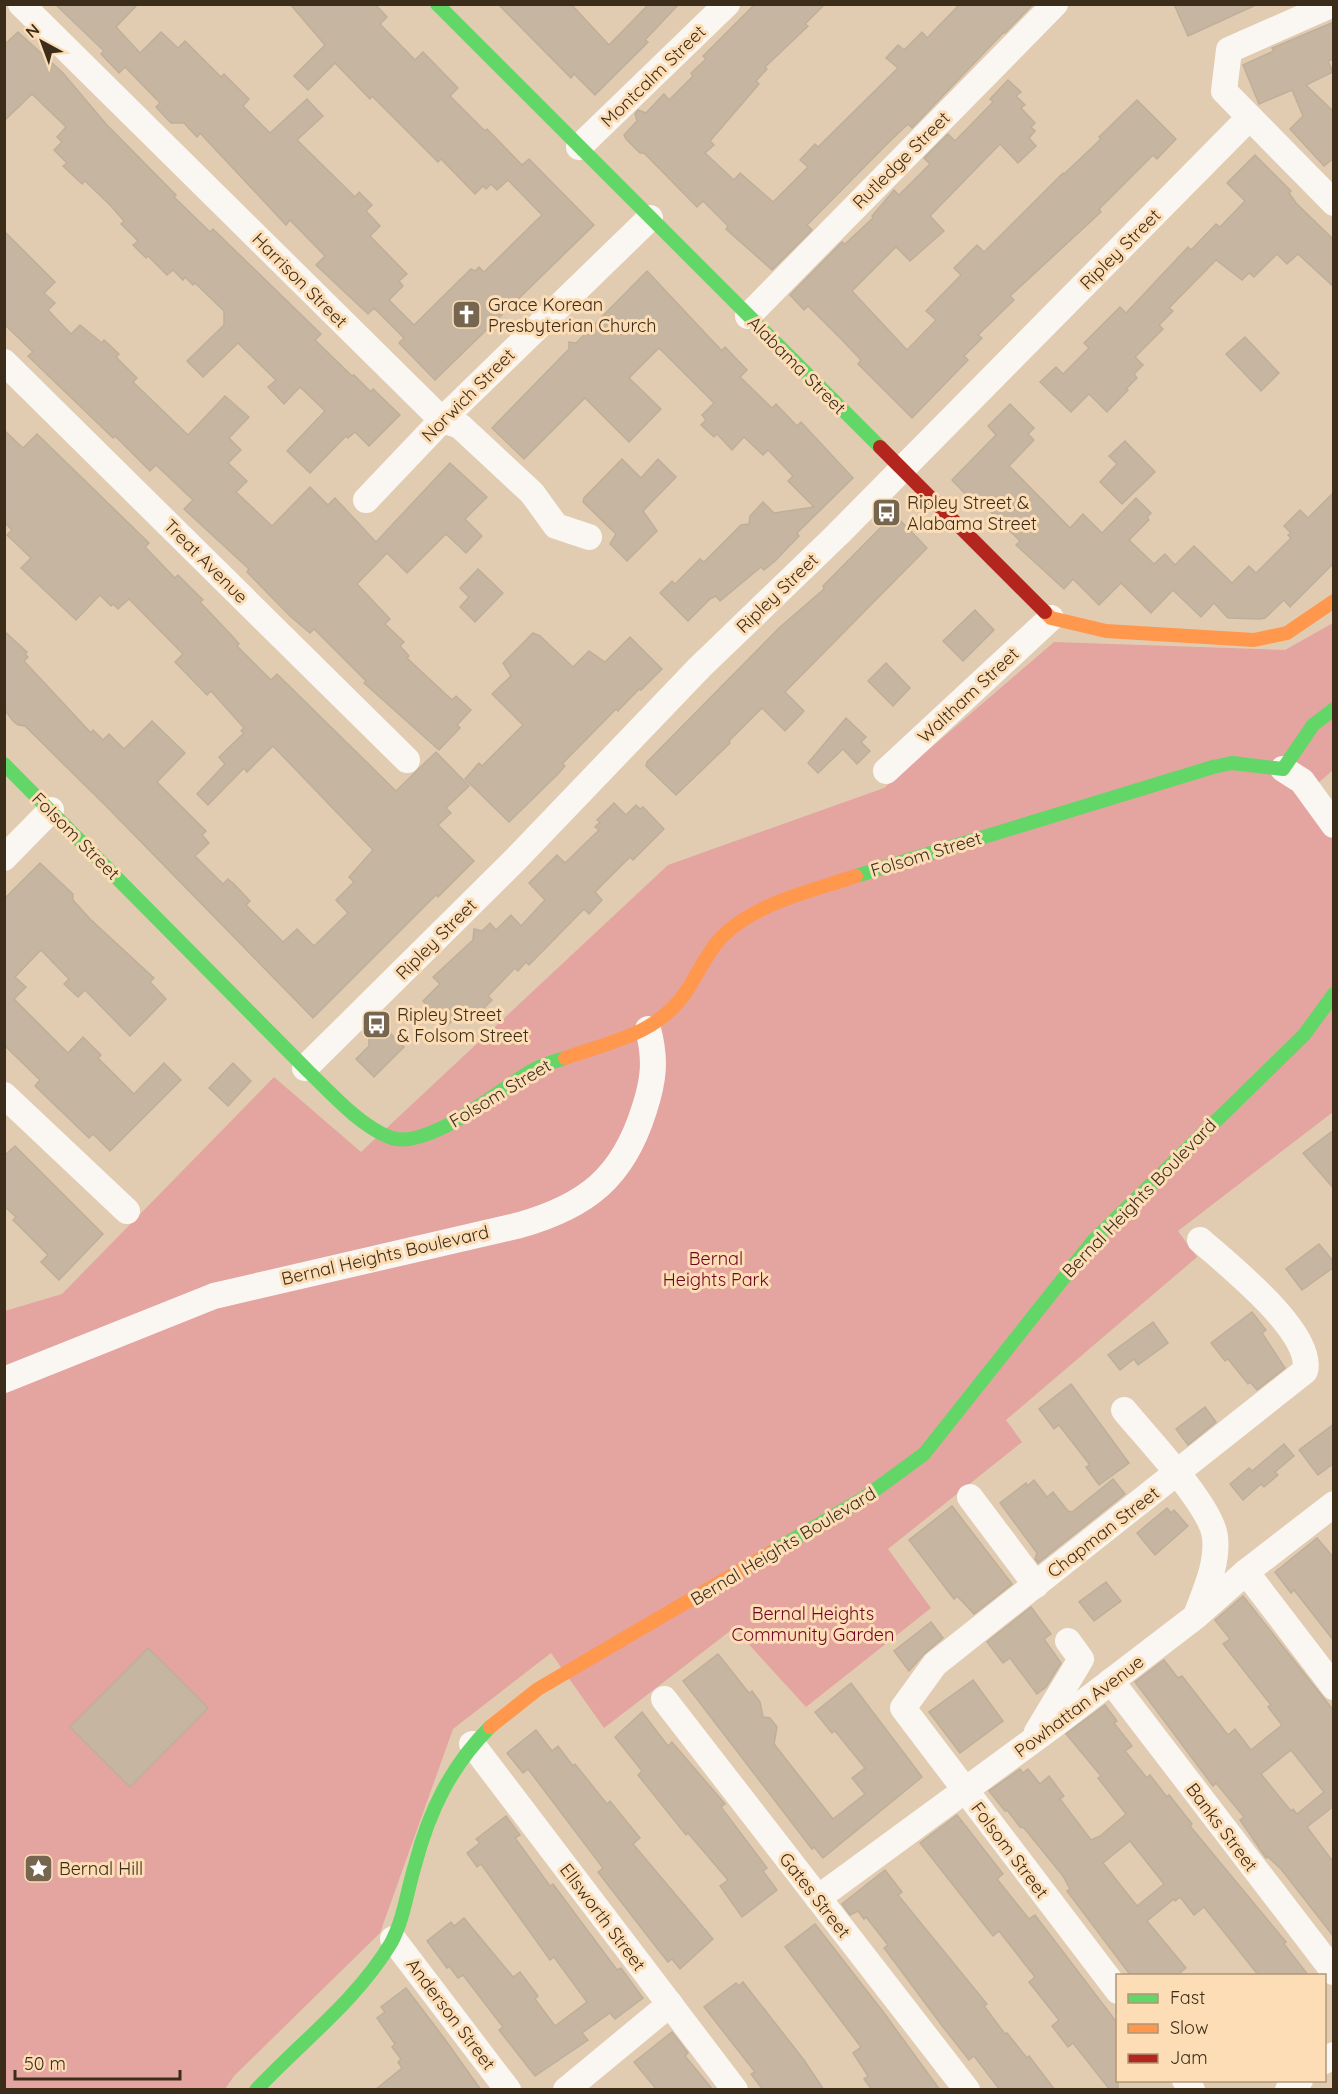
<svg xmlns="http://www.w3.org/2000/svg" width="1338" height="2094" font-family="Quicksand,sans-serif">
	<style>
		.green { fill: #e4a49f }
		.building { fill: #c6b6a1; stroke: #bfaf9a; stroke-width: 1.5; fill-rule: evenodd }
		.lines { fill: none; stroke-linecap: round; stroke-linejoin: round }
		.street { stroke: #faf7f3; stroke-width: 26 }
		.fast { stroke: #63d668; stroke-width: 14 }
		.slow { stroke: #ff974d; stroke-width: 14 }
		.jam { stroke: #b3261e; stroke-width: 14 }
		.labels { text-anchor: middle; dominant-baseline: central; stroke-width: 6; stroke-linejoin: round; paint-order: stroke }
		.street-label { font-size: 18px; fill: #3c2d1a; stroke: #fcddb6 }
		.poi-label { font-size: 18px; fill: #3c2d1a; stroke: #fcddb6; text-anchor: start }
		.park-label { font-size: 18px; fill: #710426; stroke: #fcddb6 }
	</style>
	<rect width="100%" height="100%" fill="#e1ccb2"/>
	<polygon class="green" points="1333,623 1333,770 1309,791 1333,822 1333,1112 1178,1231 1197,1257 1006,1420 1022,1442 888,1549 931,1608 806,1707 734,1628 604,1728 551,1653 453,1729 380,1933 234,2076 225,2089 5,2090 5,1311 62,1294 274,1077 361,1152 668,865 884,788 1054,642 1285,650"/>
	<g class="building">
		<polygon points="55,4 138,4 116,27 140,53 161,32 178,48 185,41 221,77 224,74 249,99 243,106 270,133 307,99 323,116 297,140 355,197 359,192 372,205 366,211 380,226 370,236 407,274 399,281 403,286 389,300 414,325 471,269 475,271 479,267 484,272 542,215 508,180 497,190 491,184 486,189 483,186 475,194 441,159 438,162 372,96 370,99 335,63 308,90 294,76 325,45 290,4 375,4 387,17 380,24 415,60 423,52 458,88 450,96 485,131 487,129 522,165 529,159 594,225 435,380 399,343 404,338 374,308 368,314 316,265 325,256 290,220 286,225 200,133 197,137 184,123 171,123 156,107 160,103 125,67 119,73 101,54 104,51"/>
		<polygon points="498,4 571,4 609,45 649,4 679,4 645,40 648,42 595,95 574,74 571,78"/>
		<polygon points="755,4 825,4 805,24 808,26 765,67 767,69 756,81 759,84 710,141 714,145 705,153 734,180 740,173 773,202 808,167 800,160 815,144 818,147 898,68 886,58 898,45 904,50 922,32 927,38 960,4 1033,4 1005,33 1004,32 912,128 908,124 890,141 807,225 812,230 772,270 726,229 728,226 703,201 697,207 644,153 640,153 626,139 624,135 637,121 635,114 638,110 646,113 664,94 669,100 693,76 691,73 706,59 703,56"/>
		<polygon points="1174,4 1258,4 1188,36"/>
		<polygon points="1334,22 1334,59 1328,61 1333,72 1306,85 1334,112 1334,158 1324,166 1290,129 1303,116 1292,90 1259,104 1243,65 1274,51 1272,48"/>
		<polygon points="18,32 63,73 106,124 176,195 174,197 210,232 213,229 321,334 315,340 352,376 354,375 371,392 373,389 400,415 369,446 355,432 348,438 346,436 310,473 287,451 325,411 300,387 284,404 268,387 276,380 238,343 203,377 187,361 224,325 224,311 195,283 193,285 185,277 183,280 173,270 167,275 148,256 146,258 133,245 138,241 121,224 124,221 110,205 85,181 82,184 63,166 67,163 54,150 62,142 57,137 66,127 32,94 4,121 4,45"/>
		<polygon points="1008,80 1021,92 1016,96 1025,105 1021,108 1035,123 1031,127 1035,131 1029,138 1036,146 1018,163 1000,144 930,216 944,231 910,261 896,247 852,291 907,350 936,320 926,311 961,275 954,268 977,245 984,252 1063,173 1064,174 1101,139 1099,137 1137,100 1176,139 1157,159 1153,155 1099,209 1101,212 1010,296 1014,300 978,335 982,338 964,356 968,360 912,418 858,364 861,360 844,342 808,306 804,310 790,295 842,242 845,244 873,218 872,216 894,190 899,195 930,164 924,158 948,134 955,141 993,102 990,99"/>
		<polygon points="1255,155 1291,191 1289,193 1296,203 1334,240 1334,287 1298,254 1287,264 1277,254 1254,277 1249,273 1242,280 1216,260 1169,308 1173,311 1159,325 1163,329 1135,357 1143,365 1134,374 1137,378 1126,389 1128,390 1107,412 1089,394 1071,412 1040,382 1056,367 1063,374 1089,348 1084,343 1120,307 1126,313 1188,247 1191,250 1216,224 1220,227 1245,201 1227,183"/>
		<polygon points="4,231 55,282 44,293 55,303 48,310 71,334 80,325 102,343 104,340 119,354 116,357 137,378 133,382 188,435 225,396 249,417 229,438 241,450 228,463 247,481 236,492 272,526 310,487 328,505 335,498 376,542 450,463 487,497 465,519 482,536 466,553 446,534 407,573 387,553 357,584 390,619 385,624 404,642 400,646 409,656 407,658 452,700 456,696 471,710 457,725 460,728 439,750 364,683 366,681 314,629 310,633 290,616 247,572 249,569 184,509 193,500 156,465 150,471 115,436 113,438 28,356 33,352 4,324"/>
		<polygon points="647,271 722,351 725,347 747,370 740,377 772,408 776,404 797,426 801,422 853,478 797,533 799,536 775,561 764,570 761,567 720,601 716,596 710,599 688,621 660,593 672,581 675,584 700,559 704,562 741,525 749,524 750,516 763,502 774,513 814,507 788,481 793,476 768,450 763,455 744,437 732,450 717,434 714,437 701,425 706,420 702,415 714,403 659,348 629,378 661,409 629,442 585,398 524,459 492,428 569,349 569,342 576,343"/>
		<polygon points="1245,337 1279,373 1261,391 1226,354"/>
		<polygon points="1010,404 1034,428 1028,434 1034,440 1009,466 1070,528 1083,514 1102,533 1136,498 1151,513 1147,517 1149,520 1129,540 1154,564 1165,554 1175,565 1194,546 1232,583 1249,566 1256,573 1291,538 1288,535 1291,533 1284,526 1300,510 1308,518 1334,492 1334,563 1290,607 1284,600 1265,618 1260,619 1228,618 1214,603 1201,617 1173,590 1151,613 1121,583 1099,605 1073,579 1064,589 1016,545 1020,541 976,497 972,501 952,480 996,435 988,426"/>
		<polygon points="4,430 23,448 37,434 149,543 145,547 175,578 178,575 203,600 200,602 234,638 239,644 237,646 271,680 277,674 396,791 436,752 469,786 446,808 451,813 438,825 474,861 438,897 436,895 313,1018 107,807 25,726 18,725 13,721 4,709 4,631 27,652 25,654 28,657 24,661 91,733 93,730 103,740 109,734 124,749 152,721 185,753 157,782 206,831 202,835 209,843 195,856 223,884 228,879 234,884 250,901 246,905 283,942 297,929 314,946 348,913 336,900 354,882 349,877 373,850 273,746 247,772 244,768 208,805 197,794 225,764 219,757 244,733 241,731 244,728 211,691 207,695 175,662 183,654 129,599 118,609 113,604 111,606 100,595 76,620 21,568 31,558 7,535 12,530 4,522"/>
		<polygon points="1125,441 1155,472 1122,504 1100,482 1117,464 1109,456"/>
		<polygon points="622,459 641,478 658,459 676,477 643,511 657,531 627,561 610,544 616,534 583,502 584,498"/>
		<polygon points="894,514 927,548 785,692 804,711 785,731 762,708 729,741 730,743 676,795 646,766 647,762 779,628 824,589 823,586"/>
		<polygon points="478,569 503,593 475,622 460,607 469,597 460,588"/>
		<polygon points="975,610 994,630 963,661 943,641"/>
		<polygon points="533,633 540,636 573,667 589,651 605,662 630,637 662,669 641,690 639,689 618,711 616,709 562,764 565,766 558,774 509,822 465,779 479,763 482,766 523,725 492,694 511,676 503,663"/>
		<polygon points="886,663 910,688 893,706 868,681"/>
		<polygon points="846,718 866,737 861,742 870,751 857,764 843,749 818,773 808,763"/>
		<polygon points="614,803 626,815 636,805 640,809 643,807 664,829 633,860 630,857 595,892 602,900 589,914 584,909 529,965 526,962 518,971 515,968 488,996 492,1000 474,1018 464,1008 447,1026 423,1001 440,984 433,977 473,940 474,929 482,931 490,923 496,930 511,915 521,926 545,900 529,883 557,855 565,863 599,830 595,827 600,822 597,820"/>
		<polygon points="40,863 73,894 73,900 90,919 154,978 150,982 166,999 130,1036 85,990 78,997 64,984 69,979 41,950 15,977 26,987 14,999 68,1053 83,1037 101,1055 98,1058 134,1094 164,1063 181,1080 110,1151 93,1134 89,1138 35,1086 40,1080 4,1045 4,899"/>
		<polygon points="386,1029 404,1047 374,1077 356,1059 369,1046 369,1037 378,1037"/>
		<polygon points="233,1063 251,1081 228,1106 209,1088"/>
		<polygon points="1334,1130 1334,1189 1303,1153"/>
		<polygon points="15,1146 103,1234 59,1280 41,1262 48,1255 13,1220 16,1217 4,1206 4,1156"/>
		<polygon points="1319,1244 1334,1262 1334,1267 1302,1290 1286,1269"/>
		<polygon points="1252,1312 1266,1330 1262,1333 1285,1368 1257,1390 1250,1382 1248,1384 1228,1359 1225,1361 1211,1343"/>
		<polygon points="1153,1322 1168,1343 1138,1365 1134,1359 1120,1370 1108,1355"/>
		<polygon points="1071,1384 1129,1463 1099,1485 1086,1467 1090,1465 1059,1425 1054,1429 1039,1409"/>
		<polygon points="1205,1407 1216,1422 1188,1445 1176,1429"/>
		<polygon points="1334,1424 1334,1463 1318,1475 1299,1450"/>
		<polygon points="1284,1444 1294,1456 1275,1472 1278,1475 1264,1487 1261,1484 1243,1500 1230,1484 1249,1468 1252,1471"/>
		<polygon points="1113,1479 1125,1494 1038,1563 1035,1559 1037,1553 1000,1503 1026,1483 1027,1486 1034,1480 1047,1497 1053,1492 1068,1511 1072,1512"/>
		<polygon points="952,1506 1012,1584 974,1614 957,1596 954,1599 909,1540"/>
		<polygon points="1167,1508 1171,1513 1174,1510 1188,1526 1155,1555 1137,1533"/>
		<polygon points="1317,1538 1334,1558 1334,1641 1294,1590 1291,1593 1275,1572"/>
		<polygon points="1106,1582 1121,1601 1094,1621 1079,1602"/>
		<path d="M1243,1596L1334,1711V1806L1307,1827L1334,1863V1937L1281,1869L1268,1857L1266,1858L1240,1820L1244,1817L1216,1783L1213,1786L1135,1682L1164,1660L1178,1678L1182,1676L1228,1735L1235,1729L1251,1750L1282,1725L1268,1707L1271,1705L1223,1644L1230,1639L1215,1620ZM1291,1750L1324,1792L1297,1814L1293,1809L1291,1811L1261,1774Z"/>
		<polygon points="1031,1607 1051,1634 1044,1639 1061,1663 1046,1687 1037,1694 1010,1658 1003,1663 987,1642"/>
		<polygon points="931,1622 943,1638 923,1655 909,1671 894,1651"/>
		<polygon points="148,1648 208,1708 130,1787 70,1727"/>
		<polygon points="718,1654 749,1693 752,1691 760,1702 763,1717 770,1718 777,1727 774,1744 833,1819 865,1794 852,1778 865,1768 835,1731 832,1733 815,1712 851,1683 922,1777 823,1858 814,1847 812,1849 683,1681"/>
		<polygon points="973,1680 1003,1721 960,1753 929,1712"/>
		<path d="M1105,1705L1117,1721L1114,1723L1132,1746L1125,1751L1147,1778L1150,1775L1167,1797L1169,1795L1192,1824L1190,1826L1286,1942L1284,1944L1309,1976H1259L1204,1907L1194,1915L1180,1897L1175,1901L1174,1899L1147,1921L1186,1968L1176,1976H1131L1067,1891L1070,1889L1063,1876L1024,1828L1020,1827L1007,1810L1005,1811L989,1791L1020,1769L1023,1773L1028,1769L1040,1784L1049,1776L1064,1796L1060,1799L1091,1840L1100,1836L1126,1814L1098,1778L1101,1776L1066,1734ZM1130,1841L1164,1884L1137,1906L1103,1863Z"/>
		<polygon points="642,1712 668,1746 672,1742 725,1804 721,1807 767,1868 763,1871 777,1890 742,1917 720,1886 728,1880 688,1833 686,1835 638,1775 642,1771 615,1737"/>
		<polygon points="536,1730 552,1751 558,1746 573,1766 575,1764 607,1804 610,1801 640,1838 633,1844 713,1939 680,1969 672,1959 668,1962 660,1952 598,1872 603,1868 528,1769 523,1773 507,1753"/>
		<polygon points="957,1815 1003,1874 997,1879 1029,1919 1035,1915 1118,2024 1118,2090 1110,2090 1073,2043 1068,2047 1052,2026 1059,2020 1029,1982 1035,1977 999,1931 993,1936 920,1843"/>
		<polygon points="506,1816 520,1835 515,1838 550,1886 553,1884 617,1970 621,1968 643,1998 615,2019 610,2013 582,2033 588,2040 535,2076 499,2030 503,2027 463,1975 458,1978 449,1966 447,1968 427,1941 451,1922 454,1926 464,1918 513,1977 520,1972 538,1996 535,1999 555,2026 587,2002 554,1957 550,1960 481,1864 477,1867 467,1853 480,1843 476,1839"/>
		<polygon points="885,1870 902,1892 898,1895 987,2004 984,2006 1005,2034 1007,2033 1027,2058 1029,2056 1055,2090 1000,2090 974,2056 969,2060 943,2027 884,1948 888,1945 866,1917 864,1919 858,1911 850,1915 842,1904"/>
		<polygon points="815,1924 884,2013 940,2090 872,2090 864,2079 868,2076 853,2053 861,2047 785,1947"/>
		<polygon points="743,1982 804,2060 824,2090 763,2090 751,2074 755,2072 704,2007 736,1983 739,1986"/>
		<polygon points="406,1988 444,2038 481,2090 375,2090 402,2068 398,2062 401,2059 392,2047 395,2044 377,2018 385,2012 381,2007"/>
		<polygon points="672,2032 688,2053 685,2056 713,2090 657,2090 634,2062"/>
	</g>
	<g class="lines">
		<g class="street">
			<polyline points="21,4 442,420 460,426 532,493 556,526 589,537"/>
			<polyline points="1333,4 1229,50 1224,91 1334,203"/>
			<polyline points="579,147 727,4"/>
			<polyline points="748,316 1055,4"/>
			<polyline points="4,362 407,760"/>
			<polyline points="366,500 442,420 650,218"/>
			<polyline points="1283,769 1302,781 1334,825"/>
			<polyline points="886,771 1051,618"/>
			<polyline points="4,858 51,810"/>
			<polyline points="305,1068 516,859 700,667 837,535 1249,118"/>
			<polyline points="4,1095 127,1211"/>
			<path d="M4,1380L214,1296L520,1225C587,1206 623,1177 644,1110C654,1080 656,1059 648,1029"/>
			<path d="M1124,1410C1145,1436 1212,1506 1215,1537C1218,1563 1206,1589 1197,1613"/>
			<polyline points="970,1497 1036,1585"/>
			<polyline points="1246,1572 1334,1687"/>
			<polyline points="1111,1681 1334,1972"/>
			<polyline points="664,1699 967,2090"/>
			<polyline points="1037,1732 1081,1659 1068,1641"/>
			<polyline points="472,1744 735,2090"/>
			<polyline points="818,1898 1054,1725 1195,1617 1246,1572 1334,1504"/>
			<polyline points="393,1939 508,2090"/>
			<path d="M1118,1991L903,1708L935,1664L1305,1371C1315,1333 1227,1264 1200,1240"/>
			<polyline points="1324,2061 1334,2055"/>
			<polyline points="1185,2080 1192,2090"/>
			<polyline points="566,2090 670,2004"/>
			<polyline points="1288,2090 1300,2080"/>
		</g>
		<g class="fast">
			<polyline points="437,4 880,447"/>
			<path d="M4,764L308,1071C332,1094 358,1124 389,1137C428,1153 501,1087 535,1069C544,1064 555,1061 565,1058"/>
			<polyline points="856,876 1213,767 1232,763 1283,769 1313,725 1334,709"/>
			<polyline points="770,1553 864,1498 924,1454 1093,1241 1304,1035 1334,994"/>
			<path d="M256,2090C301,2042 357,2000 391,1943C404,1919 407,1891 415,1865C429,1811 451,1766 490,1727"/>
		</g>
		<g class="slow">
			<polyline points="1045,612 1051,618 1106,631 1254,640 1287,633 1334,601"/>
			<path d="M565,1058C610,1042 658,1034 686,992C699,972 709,948 727,932C763,901 812,891 856,876"/>
			<polyline points="490,1727 538,1689 770,1553"/>
		</g>
		<polyline class="jam" points="880,447 1045,612"/>
	</g>
	<defs>
		<symbol id="church-square" viewBox="-11 -11 22 22"><rect x="-9" y="-9" width="18" height="18" rx="4" fill="#76654f" stroke="#fcddb6"/><path d="M-1.2-6h2.4v3.5h3.3v2.4h-3.3V6h-2.4V-.1h-3.3v-2.4h3.3Z" fill="#fff"/></symbol>
		<symbol id="bus-square" viewBox="-11 -11 22 22"><rect x="-9" y="-9" width="18" height="18" rx="4" fill="#76654f" stroke="#fcddb6"/><path d="M-5-6H5V4H4V6H2V4H-2V6H-4V4H-5ZM-3.5-4V0h7V-4ZM-3.5 1.2v1.5H-2V1.2ZM2 1.2v1.5H3.5V1.2Z" fill="#fff"/></symbol>
		<symbol id="sight-square" viewBox="-11 -11 22 22"><rect x="-9" y="-9" width="18" height="18" rx="4" fill="#76654f" stroke="#fcddb6"/><path d="M0-6L1.8-2.2L6-1.7L2.9 1.2L3.7 5.4L0 3.3L-3.7 5.4L-2.9 1.2L-6-1.7L-1.8-2.2Z" fill="#fff"/></symbol>
	</defs>
	<g fill-rule="evenodd">
		<use href="#church-square" x="450" y="298" width="33" height="33"/>
		<use href="#bus-square" x="870" y="496" width="33" height="33"/>
		<use href="#bus-square" x="360" y="1008" width="33" height="33"/>
		<use href="#sight-square" x="22" y="1852" width="33" height="33"/>
	</g>
	<g class="labels">
		<g class="street-label">
			<text transform="translate(653 76) rotate(-44)">Montcalm Street</text>
			<text transform="translate(901 160) rotate(-45)">Rutledge Street</text>
			<text transform="translate(1120 249) rotate(-45)">Ripley Street</text>
			<text transform="translate(300 280) rotate(45)">Harrison Street</text>
			<text transform="translate(797 365) rotate(45)">Alabama Street</text>
			<text transform="translate(468 395) rotate(-45)">Norwich Street</text>
			<text transform="translate(206 561) rotate(45)">Treat Avenue</text>
			<text transform="translate(777 593) rotate(-44)">Ripley Street</text>
			<text transform="translate(968 695) rotate(-43)">Waltham Street</text>
			<text transform="translate(76 836) rotate(45)">Folsom Street</text>
			<text transform="translate(926 854) rotate(-17)">Folsom Street</text>
			<text transform="translate(436 939) rotate(-45)">Ripley Street</text>
			<text transform="translate(500 1093) rotate(-31)">Folsom Street</text>
			<text transform="translate(1139 1198) rotate(-46)">Bernal Heights Boulevard</text>
			<text transform="translate(385 1255) rotate(-13)">Bernal Heights Boulevard</text>
			<text transform="translate(1103 1532) rotate(-38)">Chapman Street</text>
			<text transform="translate(783 1546) rotate(-31)">Bernal Heights Boulevard</text>
			<text transform="translate(1079 1706) rotate(-37)">Powhattan Avenue</text>
			<text transform="translate(1222 1827) rotate(53)">Banks Street</text>
			<text transform="translate(1010 1850) rotate(53)">Folsom Street</text>
			<text transform="translate(815 1895) rotate(52)">Gates Street</text>
			<text transform="translate(603 1917) rotate(53)">Ellsworth Street</text>
			<text transform="translate(451 2014) rotate(53)">Anderson Street</text>
		</g>
		<g class="poi-label">
			<text x="488" y="304">Grace Korean<tspan x="488" dy="21">Presbyterian Church</tspan></text>
			<text x="907" y="502">Ripley Street &amp;<tspan x="907" dy="21">Alabama Street</tspan></text>
			<text x="397" y="1014">Ripley Street<tspan x="397" dy="21">&amp; Folsom Street</tspan></text>
			<text x="59" y="1868">Bernal Hill</text>
		</g>
		<g class="park-label">
			<text x="716" y="1258">Bernal<tspan x="716" dy="21">Heights Park</tspan></text>
			<text x="813" y="1613">Bernal Heights<tspan x="813" dy="21">Community Garden</tspan></text>
		</g>
	</g>
	<rect width="1338" height="2094" fill="none" stroke="#3c2d1a" stroke-width="12"/>
	<rect x="1116" y="1974" width="210" height="108" fill="#fcddb6" stroke="#af9778" stroke-width="1.5"/>
	<rect x="1128" y="1994" width="30" height="9" fill="#63d668" stroke="#af9778" stroke-width="1.5"/>
	<text x="1170" y="2004" font-size="18" fill="#3c2d1a">Fast</text>
	<rect x="1128" y="2024" width="30" height="9" fill="#ff974d" stroke="#af9778" stroke-width="1.5"/>
	<text x="1170" y="2034" font-size="18" fill="#3c2d1a">Slow</text>
	<rect x="1128" y="2054" width="30" height="9" fill="#b3261e" stroke="#af9778" stroke-width="1.5"/>
	<text x="1170" y="2064" font-size="18" fill="#3c2d1a">Jam</text>
	<g transform="translate(42 42) rotate(319)" stroke="#fcddb6" stroke-width="4.5" paint-order="stroke">
	<path d="M0-4.5L10 22L0 15L-10 22Z" fill="#3c2d1a"/>
	<text y="-9" font-size="16" font-weight="bold" text-anchor="middle" fill="#3c2d1a">N</text>
	</g>
	<path d="M15 2070v9h165v-9" fill="none" stroke="#3c2d1a" stroke-width="3"/>
	<text x="24" y="2070" font-size="18" fill="#3c2d1a" stroke="#fcddb6" stroke-width="4.5" paint-order="stroke">50 m</text>
</svg>
